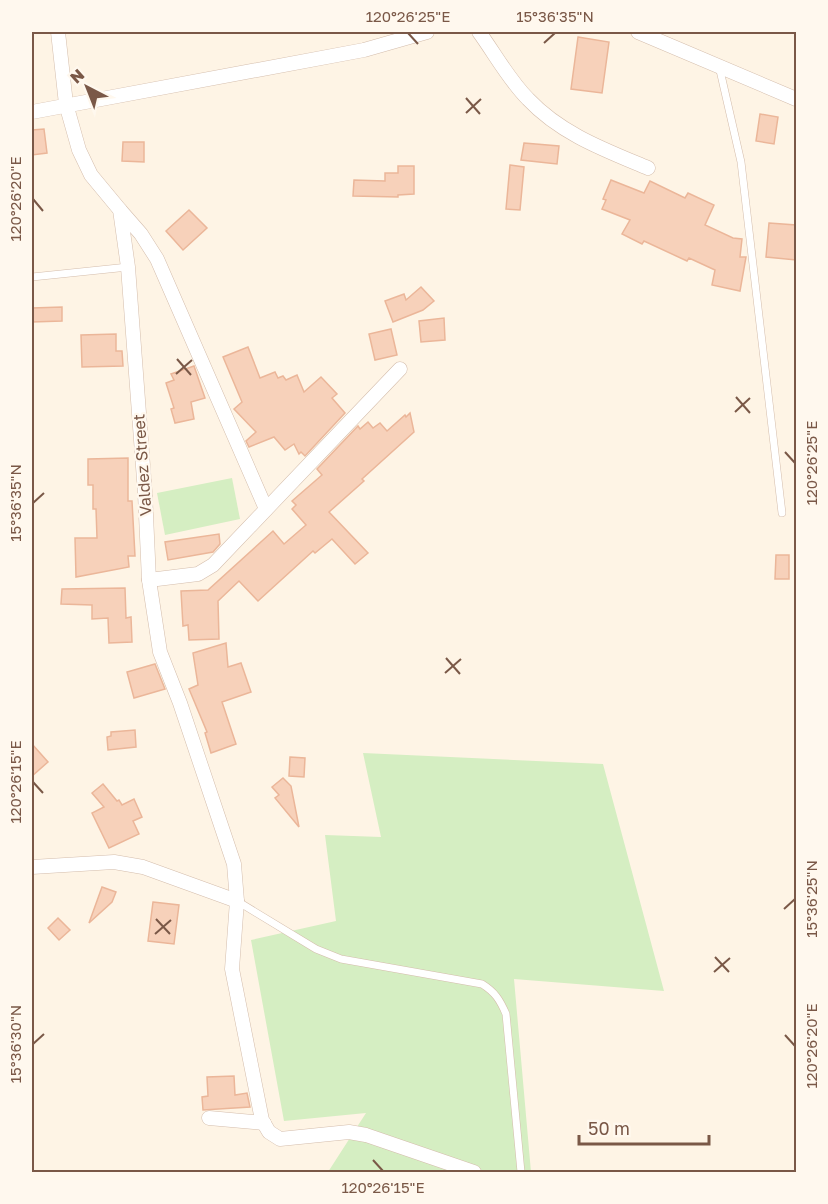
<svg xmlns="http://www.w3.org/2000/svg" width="828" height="1204" font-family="'Golos Text',sans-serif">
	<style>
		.green { fill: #d5eec2 }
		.building { fill: #f7d1ba; stroke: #ebb699; stroke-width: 1.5 }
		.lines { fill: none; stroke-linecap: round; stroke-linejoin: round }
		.lane-casing { stroke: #d4bdac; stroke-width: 8 }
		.street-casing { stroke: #d4bdac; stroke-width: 15 }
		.lane { stroke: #fff; stroke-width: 7 }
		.street { stroke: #fff; stroke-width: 14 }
		.ticks { fill: none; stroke: #7a5847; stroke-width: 2 }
		.labels { text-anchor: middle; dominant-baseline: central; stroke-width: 4.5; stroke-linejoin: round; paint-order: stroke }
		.street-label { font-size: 16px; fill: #7a5847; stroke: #fff8ee }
		.neatline { fill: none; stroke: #7a5847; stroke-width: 2 }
		.ticks-label { font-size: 15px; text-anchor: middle; fill: #7a5847 }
	</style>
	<rect width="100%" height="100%" fill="#fef4e5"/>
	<g class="green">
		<polygon points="232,478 240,519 165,535 157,493"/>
		<polygon points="363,753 603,764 664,991 514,979 531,1172 328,1172 366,1113 284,1121 251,940 336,921 325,835 381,837"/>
	</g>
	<g class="building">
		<polygon points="578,37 609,42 602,93 571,89"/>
		<polygon points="760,114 778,117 774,144 756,141"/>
		<polygon points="44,129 47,153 32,155 32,130"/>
		<polygon points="123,142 144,142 144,162 122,161"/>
		<polygon points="524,143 559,146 557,164 521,160"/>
		<polygon points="510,165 524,167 520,210 506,209"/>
		<polygon points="398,166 414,166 414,194 398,195 398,197 353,196 354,180 385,181 385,173 398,173"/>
		<polygon points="611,180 644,193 650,181 685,198 688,193 714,205 705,225 733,238 742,239 740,257 746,257 740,291 712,285 715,270 689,258 687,261 644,241 642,244 622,234 630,220 602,209 606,200 603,199"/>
		<polygon points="189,210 207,228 183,250 166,231"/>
		<polygon points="769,223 796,225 796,260 766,257"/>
		<polygon points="421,287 434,301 423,310 393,322 385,301 404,294 406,300"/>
		<polygon points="62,307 62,321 32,322 32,308"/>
		<polygon points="444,318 445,340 421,342 419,321"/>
		<polygon points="391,329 397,355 375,360 369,334"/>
		<polygon points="116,334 116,351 122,351 123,366 82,367 81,335"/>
		<polygon points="248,347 260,378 275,372 278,378 283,376 286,380 297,375 304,392 321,377 337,394 332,398 345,413 305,456 301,452 299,454 294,444 285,450 274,437 249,447 246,441 256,432 234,409 242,402 223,357"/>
		<polygon points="194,366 205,398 191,402 194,419 175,423 171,409 174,408 166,383 174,380 171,374"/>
		<polygon points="410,413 414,432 362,479 364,481 329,512 368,553 355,564 332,539 315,553 313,551 258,601 239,581 218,601 219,639 189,640 188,625 183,626 181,591 208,590 273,531 284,544 306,525 292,509 296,505 292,501 322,475 317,469 358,426 360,429 368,422 373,428 380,423 387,431 405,415 406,417"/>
		<polygon points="128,458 128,501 132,501 135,556 128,556 129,567 76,577 75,538 97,538 96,509 93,509 93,485 88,485 88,459"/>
		<polygon points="219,534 220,544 213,552 168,560 165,542"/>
		<polygon points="776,555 789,555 789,579 775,579"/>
		<polygon points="125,588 126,618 131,617 132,642 109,643 108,618 92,619 92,605 61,604 62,589"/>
		<polygon points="226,643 228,667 241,663 251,692 222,702 236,744 211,753 205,733 207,732 189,689 198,685 193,653"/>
		<polygon points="155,664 165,689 134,698 127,672"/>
		<polygon points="135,730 136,747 108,750 107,737 111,736 111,732"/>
		<polygon points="32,744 48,762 32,776"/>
		<polygon points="290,757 305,758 304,777 289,776"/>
		<polygon points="283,778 291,786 299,827 275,798 279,795 272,787"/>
		<polygon points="103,784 117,801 119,800 122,805 134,799 142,817 133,821 139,834 109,848 92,813 104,807 92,793"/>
		<polygon points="102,887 116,892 112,902 89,923"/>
		<polygon points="153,902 179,905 174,944 148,941"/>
		<polygon points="58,918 70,930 59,940 48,928"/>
		<polygon points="234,1076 235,1095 247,1093 250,1107 203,1110 202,1097 208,1096 207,1077"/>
	</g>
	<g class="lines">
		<defs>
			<g id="lane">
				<polyline points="719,66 741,162 782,513"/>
				<polyline points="32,277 128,267"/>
				<path d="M237,901L316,949L341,959L482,984C495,992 500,1000 506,1014L521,1172"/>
			</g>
			<g id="street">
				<polyline points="58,32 66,104 79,150 91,175 120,210 128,267 145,493 149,580 160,652 180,703 234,864 237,901 232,969 262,1120 269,1132 280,1139 349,1132 366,1135 474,1172"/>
				<path d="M479,32C495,54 509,80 528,99C561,134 605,150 648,168"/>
				<polyline points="638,32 796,99"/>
				<polyline points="32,112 364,50 427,32"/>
				<polyline points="120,210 141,234 157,259 266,509"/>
				<polyline points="149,580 198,574 213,565 400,369"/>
				<polyline points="32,867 114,862 143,867 237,901"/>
				<polyline points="209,1118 264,1123"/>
			</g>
		</defs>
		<use href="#lane" class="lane-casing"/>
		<use href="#street" class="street-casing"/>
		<use href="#lane" class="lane"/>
		<use href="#street" class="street"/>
	</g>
	<path class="ticks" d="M408,33L418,44M544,43L555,33M466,98L480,114M466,113L481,99M33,199L43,211M177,359L191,375M176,374L192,360M736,397L750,413M735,412L750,398M785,452L795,463M33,503L44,493M446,658L460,674M445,673L461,659M33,782L43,793M784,909L795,899M156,919L170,934M155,934L171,920M715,957L729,972M714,972L730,958M785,1035L795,1046M33,1044L44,1034M373,1160L383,1171"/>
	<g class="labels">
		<g class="street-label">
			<text transform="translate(142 465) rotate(-94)">Valdez Street</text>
		</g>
	</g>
	<rect width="828" height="1204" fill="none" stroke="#fff8ee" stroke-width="66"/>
	<g transform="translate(87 87) rotate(318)" stroke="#fff8ee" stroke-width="4.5" paint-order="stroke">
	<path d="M0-4.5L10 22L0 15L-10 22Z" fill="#7a5847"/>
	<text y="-9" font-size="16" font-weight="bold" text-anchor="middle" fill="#7a5847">N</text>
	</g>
	<path d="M579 1135v9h130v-9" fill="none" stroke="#7a5847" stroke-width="3"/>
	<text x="588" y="1135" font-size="18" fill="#7a5847" stroke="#fff8ee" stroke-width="4.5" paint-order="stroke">50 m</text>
	<rect x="33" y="33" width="762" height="1138" class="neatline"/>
	<g class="ticks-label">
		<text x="408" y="22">120°26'25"E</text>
		<text x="555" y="22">15°36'35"N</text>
		<text transform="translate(16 199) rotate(-90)" y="5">120°26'20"E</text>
		<text transform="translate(812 463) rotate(-90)" y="5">120°26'25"E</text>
		<text transform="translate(16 503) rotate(-90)" y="5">15°36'35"N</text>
		<text transform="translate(16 782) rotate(-90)" y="5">120°26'15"E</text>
		<text transform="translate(812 899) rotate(-90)" y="5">15°36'25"N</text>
		<text transform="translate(16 1044) rotate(-90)" y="5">15°36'30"N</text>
		<text transform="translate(812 1046) rotate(-90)" y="5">120°26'20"E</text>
		<text x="383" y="1193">120°26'15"E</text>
	</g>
</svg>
